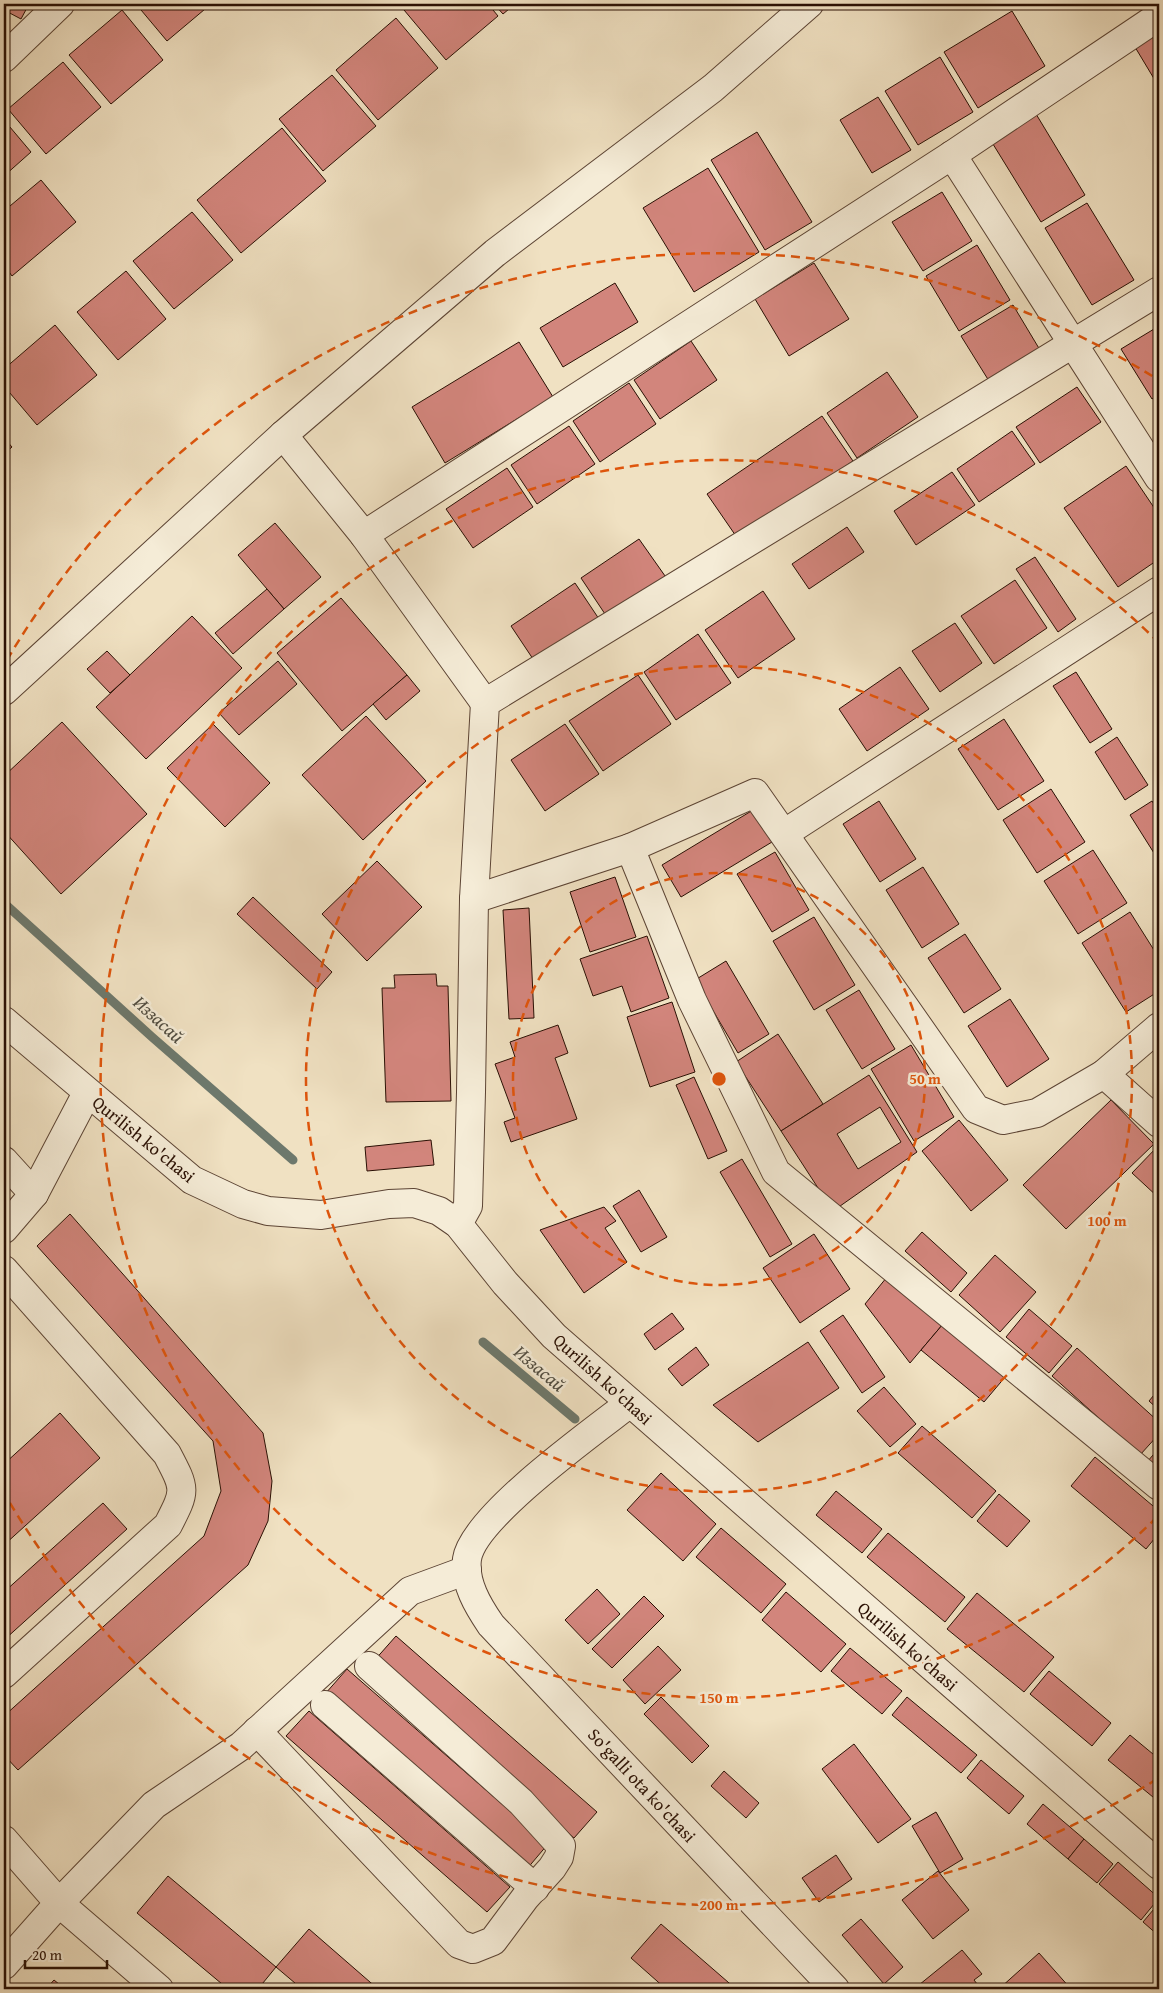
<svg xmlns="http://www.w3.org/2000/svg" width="1163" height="1993" font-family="'Gentium Book Plus',serif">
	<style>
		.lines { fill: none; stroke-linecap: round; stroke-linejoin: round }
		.stream { stroke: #6d786c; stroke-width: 9 }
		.building { fill: #d2857c; stroke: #2a1004; fill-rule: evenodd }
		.minor-casing { stroke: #5c4434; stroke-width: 30 }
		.minor { stroke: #f5ecd7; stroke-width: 28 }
		.ring { fill: none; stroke: #de550c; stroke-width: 2.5; stroke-dasharray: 9 6 }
		.labels { text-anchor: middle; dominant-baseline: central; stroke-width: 5; stroke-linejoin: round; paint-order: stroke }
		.street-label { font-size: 18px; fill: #2a1004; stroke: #f5ecd7 }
		.water-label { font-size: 19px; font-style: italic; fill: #514d41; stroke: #f5ecd7 }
		.centre { fill: #de550c; stroke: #f5ecd7; stroke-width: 2.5 }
		.ring-label { font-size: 15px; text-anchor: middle; font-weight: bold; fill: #de550c; stroke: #f5ecd7; stroke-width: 5; stroke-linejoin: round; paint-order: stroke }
	</style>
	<rect width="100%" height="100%" fill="#f0e1c2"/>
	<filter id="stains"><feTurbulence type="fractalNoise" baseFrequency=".004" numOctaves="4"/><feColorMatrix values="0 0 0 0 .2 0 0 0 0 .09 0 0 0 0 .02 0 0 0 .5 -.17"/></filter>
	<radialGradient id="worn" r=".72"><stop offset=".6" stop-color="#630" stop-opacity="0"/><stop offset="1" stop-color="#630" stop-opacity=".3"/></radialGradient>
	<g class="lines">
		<g class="stream">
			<polyline points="4,903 152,1037 293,1160"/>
			<polyline points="483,1342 575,1419"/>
		</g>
	</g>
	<g class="building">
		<polygon points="4,4 29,4 21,19 4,10"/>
		<polygon points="136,4 211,4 167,41"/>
		<polygon points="412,4 488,4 498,16 446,60 404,10"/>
		<polygon points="494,4 515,4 503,14"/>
		<polygon points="122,10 163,60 111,104 69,55"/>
		<polygon points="1012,11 1045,66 978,108 944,52"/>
		<polygon points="396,18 438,68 378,120 336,70"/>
		<polygon points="1159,26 1159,87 1132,42"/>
		<polygon points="940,57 973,112 918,145 885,91"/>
		<polygon points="63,62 101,107 46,154 8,109"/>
		<polygon points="332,75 376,126 323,171 279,119"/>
		<polygon points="878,97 911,150 872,173 840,120"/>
		<polygon points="1033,109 1085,195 1041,222 988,136"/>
		<polygon points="4,120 31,152 4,176"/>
		<polygon points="282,128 326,181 241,253 197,200"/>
		<polygon points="757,132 812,222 765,250 711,160"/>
		<polygon points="708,168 759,252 694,292 643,208"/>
		<polygon points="41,180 76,222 12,276 4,265 4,211"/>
		<polygon points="942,192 972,241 923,271 892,222"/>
		<polygon points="1087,203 1134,280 1092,305 1045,228"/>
		<polygon points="192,212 233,260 174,309 133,261"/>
		<polygon points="977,245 1010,300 959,331 926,276"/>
		<polygon points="814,263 849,319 789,356 755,299"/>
		<polygon points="126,271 166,319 118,360 77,312"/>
		<polygon points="615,283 638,322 563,367 540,328"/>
		<polygon points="1013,305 1040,350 989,381 961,336"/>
		<polygon points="55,325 97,375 37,425 4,386 4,369"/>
		<polygon points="1159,326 1159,394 1152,399 1121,349"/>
		<polygon points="691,341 717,380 660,419 634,380"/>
		<polygon points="519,342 553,397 445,463 412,407"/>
		<polygon points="887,372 918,417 857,458 827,413"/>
		<polygon points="629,383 656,424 600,462 573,421"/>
		<polygon points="1077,387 1101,422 1040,463 1016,427"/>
		<polygon points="822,416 853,461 738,539 707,494"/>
		<polygon points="569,426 595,464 537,504 511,465"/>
		<polygon points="1012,431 1035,464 979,502 957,469"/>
		<polygon points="4,438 12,447 4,454"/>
		<polygon points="1126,466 1159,515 1159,559 1118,587 1064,508"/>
		<polygon points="507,468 533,507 473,548 446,509"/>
		<polygon points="952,472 975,505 916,545 894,511"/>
		<polygon points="275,523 321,577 284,609 238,555"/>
		<polygon points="847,527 864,552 809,589 792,564"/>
		<polygon points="639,539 670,583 611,623 581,578"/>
		<polygon points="1035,557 1076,619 1058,632 1016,569"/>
		<polygon points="1015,580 1047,628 994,664 961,616"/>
		<polygon points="575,583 603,625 539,668 511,626"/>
		<polygon points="267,589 284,609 233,654 215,633"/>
		<polygon points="763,591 795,639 738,678 705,630"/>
		<polygon points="341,598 407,675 342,731 277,653"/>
		<polygon points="192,616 242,668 146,759 96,707"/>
		<polygon points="955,623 982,663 940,692 912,651"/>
		<polygon points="698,634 731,683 676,720 644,672"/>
		<polygon points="107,651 130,675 110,693 87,669"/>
		<polygon points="278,661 297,684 239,735 219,713"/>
		<polygon points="900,667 929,709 867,751 839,709"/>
		<polygon points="1076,672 1112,729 1090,743 1053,686"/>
		<polygon points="407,675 420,691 386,720 373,704"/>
		<polygon points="638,675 671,724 603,771 569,721"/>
		<polygon points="366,716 426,781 363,840 302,775"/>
		<polygon points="1004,719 1044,781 998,810 958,749"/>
		<polygon points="62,722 147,814 61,894 4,831 4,776"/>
		<polygon points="213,724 270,783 225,827 167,768"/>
		<polygon points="565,724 599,774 545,811 511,760"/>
		<polygon points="1117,737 1148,785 1125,800 1095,752"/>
		<polygon points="1051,789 1085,842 1037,873 1003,820"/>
		<polygon points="879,801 916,859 880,882 843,824"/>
		<polygon points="1152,801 1159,812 1159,861 1130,815"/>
		<polygon points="753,810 772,842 681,897 662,865"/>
		<polygon points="1093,850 1127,903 1078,934 1044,881"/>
		<polygon points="775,852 809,910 772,932 737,874"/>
		<polygon points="377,861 422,907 367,961 322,914"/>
		<polygon points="923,867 959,924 922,948 886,890"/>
		<polygon points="615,877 636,937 590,952 570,892"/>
		<polygon points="253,897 332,972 317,989 237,914"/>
		<polygon points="529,908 534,1018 509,1019 503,910"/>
		<polygon points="1130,912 1159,958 1159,991 1126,1012 1082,943"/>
		<polygon points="814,917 855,985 814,1010 773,941"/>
		<polygon points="965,934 1001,989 964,1013 928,958"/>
		<polygon points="647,936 669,998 631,1012 622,986 593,996 580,959"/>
		<polygon points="726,961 769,1034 738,1053 695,980"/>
		<polygon points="436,974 437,986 448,986 451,1101 386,1102 382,988 395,988 394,975"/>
		<polygon points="859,990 895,1049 862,1069 826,1010"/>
		<polygon points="1010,999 1049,1059 1007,1087 968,1026"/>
		<polygon points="672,1002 695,1072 650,1087 627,1017"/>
		<polygon points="558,1025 568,1053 555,1058 577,1119 511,1142 504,1122 515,1118 495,1064 515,1057 510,1042"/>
		<polygon points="778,1034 823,1104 781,1131 736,1062"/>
		<polygon points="911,1045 954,1117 914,1141 871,1069"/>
		<path d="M869,1075L917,1152L833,1211L781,1131ZM880,1107L901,1142L858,1169L837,1134Z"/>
		<polygon points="694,1077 727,1151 708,1159 676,1085"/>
		<polygon points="1111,1100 1154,1144 1066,1229 1023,1185"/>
		<polygon points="959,1120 1008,1180 971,1211 922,1151"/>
		<polygon points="431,1140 434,1165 367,1171 365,1147"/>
		<polygon points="1158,1146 1159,1147 1159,1198 1132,1173"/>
		<polygon points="742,1159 792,1244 770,1257 720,1172"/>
		<polygon points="639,1190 667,1237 641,1252 613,1206"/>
		<polygon points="604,1207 616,1221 605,1228 627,1262 584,1293 540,1230"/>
		<polygon points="70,1214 263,1433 272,1481 268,1521 248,1565 18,1770 4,1755 4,1716 204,1536 221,1491 213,1441 37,1246"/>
		<polygon points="922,1232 967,1273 951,1292 905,1251"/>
		<polygon points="814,1234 850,1289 800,1323 763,1268"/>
		<polygon points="995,1255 1036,1292 1000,1332 959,1295"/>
		<polygon points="887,1277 943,1324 910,1363 865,1304"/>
		<polygon points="1029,1309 1072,1346 1049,1373 1006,1337"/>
		<polygon points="672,1313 684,1329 655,1350 644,1334"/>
		<polygon points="843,1315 885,1377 862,1393 820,1331"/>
		<polygon points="943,1324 1006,1376 984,1402 921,1350"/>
		<polygon points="808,1342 839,1388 758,1442 713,1405"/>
		<polygon points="696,1347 709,1365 682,1386 668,1369"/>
		<polygon points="1077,1348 1159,1422 1159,1434 1140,1455 1052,1376"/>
		<polygon points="884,1387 916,1424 890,1447 857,1411"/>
		<polygon points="1159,1389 1159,1410 1149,1401"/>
		<polygon points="60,1413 100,1458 4,1545 4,1464"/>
		<polygon points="922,1426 996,1491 972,1518 898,1453"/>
		<polygon points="1159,1448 1159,1473 1147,1462"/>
		<polygon points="1095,1457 1159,1511 1159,1533 1146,1549 1071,1486"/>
		<polygon points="661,1473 716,1524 683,1561 627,1510"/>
		<polygon points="836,1491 882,1529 862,1553 816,1515"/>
		<polygon points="999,1494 1030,1521 1007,1547 977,1521"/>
		<polygon points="103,1503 127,1529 4,1640 4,1592"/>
		<polygon points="721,1528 786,1584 761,1613 696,1557"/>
		<polygon points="888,1533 965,1597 945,1622 867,1557"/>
		<polygon points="597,1589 620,1614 588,1644 565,1620"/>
		<polygon points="786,1592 846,1644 821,1672 762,1620"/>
		<polygon points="977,1593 1054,1657 1024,1692 947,1629"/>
		<polygon points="644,1596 664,1616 612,1668 592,1649"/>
		<polygon points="396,1636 597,1812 574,1838 373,1662"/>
		<polygon points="658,1646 681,1670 645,1704 623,1680"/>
		<polygon points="850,1648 902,1691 882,1714 831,1671"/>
		<polygon points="347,1669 548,1844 526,1870 325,1694"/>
		<polygon points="1049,1671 1111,1723 1092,1746 1030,1694"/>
		<polygon points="661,1697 709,1746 692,1763 644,1714"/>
		<polygon points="907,1697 977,1755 961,1773 892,1715"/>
		<polygon points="309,1711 510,1887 487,1912 286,1736"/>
		<polygon points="1130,1735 1159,1759 1159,1802 1108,1760"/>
		<polygon points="854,1744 911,1819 878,1843 822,1769"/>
		<polygon points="981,1760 1024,1796 1009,1814 967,1778"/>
		<polygon points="724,1771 759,1803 746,1818 711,1786"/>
		<polygon points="1043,1804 1084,1839 1068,1859 1027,1824"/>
		<polygon points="936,1812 963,1859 940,1873 912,1826"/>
		<polygon points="1084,1839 1113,1864 1097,1883 1068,1859"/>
		<polygon points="836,1855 852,1879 819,1902 802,1878"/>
		<polygon points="1118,1862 1159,1898 1141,1920 1099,1884"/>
		<polygon points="938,1871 969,1910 933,1939 902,1900"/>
		<polygon points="168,1876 276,1967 258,1989 228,1989 137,1913"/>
		<polygon points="1159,1903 1159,1936 1143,1922"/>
		<polygon points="861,1919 903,1967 884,1984 842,1935"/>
		<polygon points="661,1924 736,1989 666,1989 631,1958"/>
		<polygon points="309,1929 378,1989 302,1989 276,1967"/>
		<polygon points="962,1950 982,1974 974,1980 981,1989 914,1989"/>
		<polygon points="1039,1953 1071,1989 1001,1989 1000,1988"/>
		<polygon points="54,1980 65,1989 46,1989"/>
	</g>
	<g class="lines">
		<defs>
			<g id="minor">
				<polyline points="4,58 60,4"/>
				<polyline points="952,155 1159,478"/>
				<polyline points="283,435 364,535 485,703"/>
				<polyline points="364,535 952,155 1159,16"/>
				<polyline points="4,691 283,435 495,253 713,88 809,4"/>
				<polyline points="785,833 1159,591"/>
				<polyline points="630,848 692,1000 776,1172 1159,1486"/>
				<polyline points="474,899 630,848 755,793 976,1109 1003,1120 1037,1113 1104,1074 1159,1123"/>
				<polyline points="4,1021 192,1180 243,1204 268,1211 321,1215 389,1204 414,1203 439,1211 458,1224 505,1283 554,1336 1159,1865"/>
				<polyline points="1104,1074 1159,1027"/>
				<polyline points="4,1161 34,1194"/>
				<polyline points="458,1224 468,1206 471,1092 474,899 485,703 1159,291"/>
				<polyline points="4,1229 34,1194 87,1093"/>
				<path d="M4,1270L167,1454C186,1490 186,1490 168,1525L4,1674"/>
				<path d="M630,1403C594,1431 473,1517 467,1559C464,1583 478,1606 491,1625L835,1989"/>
				<polyline points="325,1705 535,1888"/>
				<polyline points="257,1731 459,1944 473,1949 493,1941 525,1898 552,1868 559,1857 561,1846 521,1802 369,1666"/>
				<polyline points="4,1840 59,1903 159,1989"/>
				<polyline points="4,1965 59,1903 154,1805 241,1746 410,1591 467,1570"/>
			</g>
		</defs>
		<use href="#minor" class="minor-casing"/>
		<use href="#minor" class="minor"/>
	</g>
	<g class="ring">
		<circle cx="719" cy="1079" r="206"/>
		<circle cx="719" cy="1079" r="413"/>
		<path d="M1157 1517A619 619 0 1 1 1157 641"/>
		<path d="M1157 1779A826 826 0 0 1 7 1498M7 660A826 826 0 0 1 1157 379"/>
	</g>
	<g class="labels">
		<g class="street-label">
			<text transform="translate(144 1139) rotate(39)">Qurilish ko'chasi</text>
			<text transform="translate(603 1379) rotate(42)">Qurilish ko'chasi</text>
			<text transform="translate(908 1646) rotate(41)">Qurilish ko'chasi</text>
			<text transform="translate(642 1785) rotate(47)">So'galli ota ko'chasi</text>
		</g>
		<g class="water-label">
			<text transform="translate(159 1019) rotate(42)">Иззасай</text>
			<text transform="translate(540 1368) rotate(40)">Иззасай</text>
		</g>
	</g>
	<circle cx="719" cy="1079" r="8" class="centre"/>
	<g class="ring-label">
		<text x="925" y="1084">50 m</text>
		<text x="1107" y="1226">100 m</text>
		<text x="719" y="1703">150 m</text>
		<text x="719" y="1910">200 m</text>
	</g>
	<rect width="1163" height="1993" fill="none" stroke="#f0e1c2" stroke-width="20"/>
	<rect x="5" y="5" width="1153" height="1983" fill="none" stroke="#2a1004" stroke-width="2.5"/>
	<rect x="10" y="10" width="1143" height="1973" fill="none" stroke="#2a1004"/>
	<path d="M25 1960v8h82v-8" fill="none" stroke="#2a1004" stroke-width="2.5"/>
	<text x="32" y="1960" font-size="15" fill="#2a1004" stroke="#f5ecd7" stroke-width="4" paint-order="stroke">20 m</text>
	<rect width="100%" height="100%" filter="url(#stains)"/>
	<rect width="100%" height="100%" fill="url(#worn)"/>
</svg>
